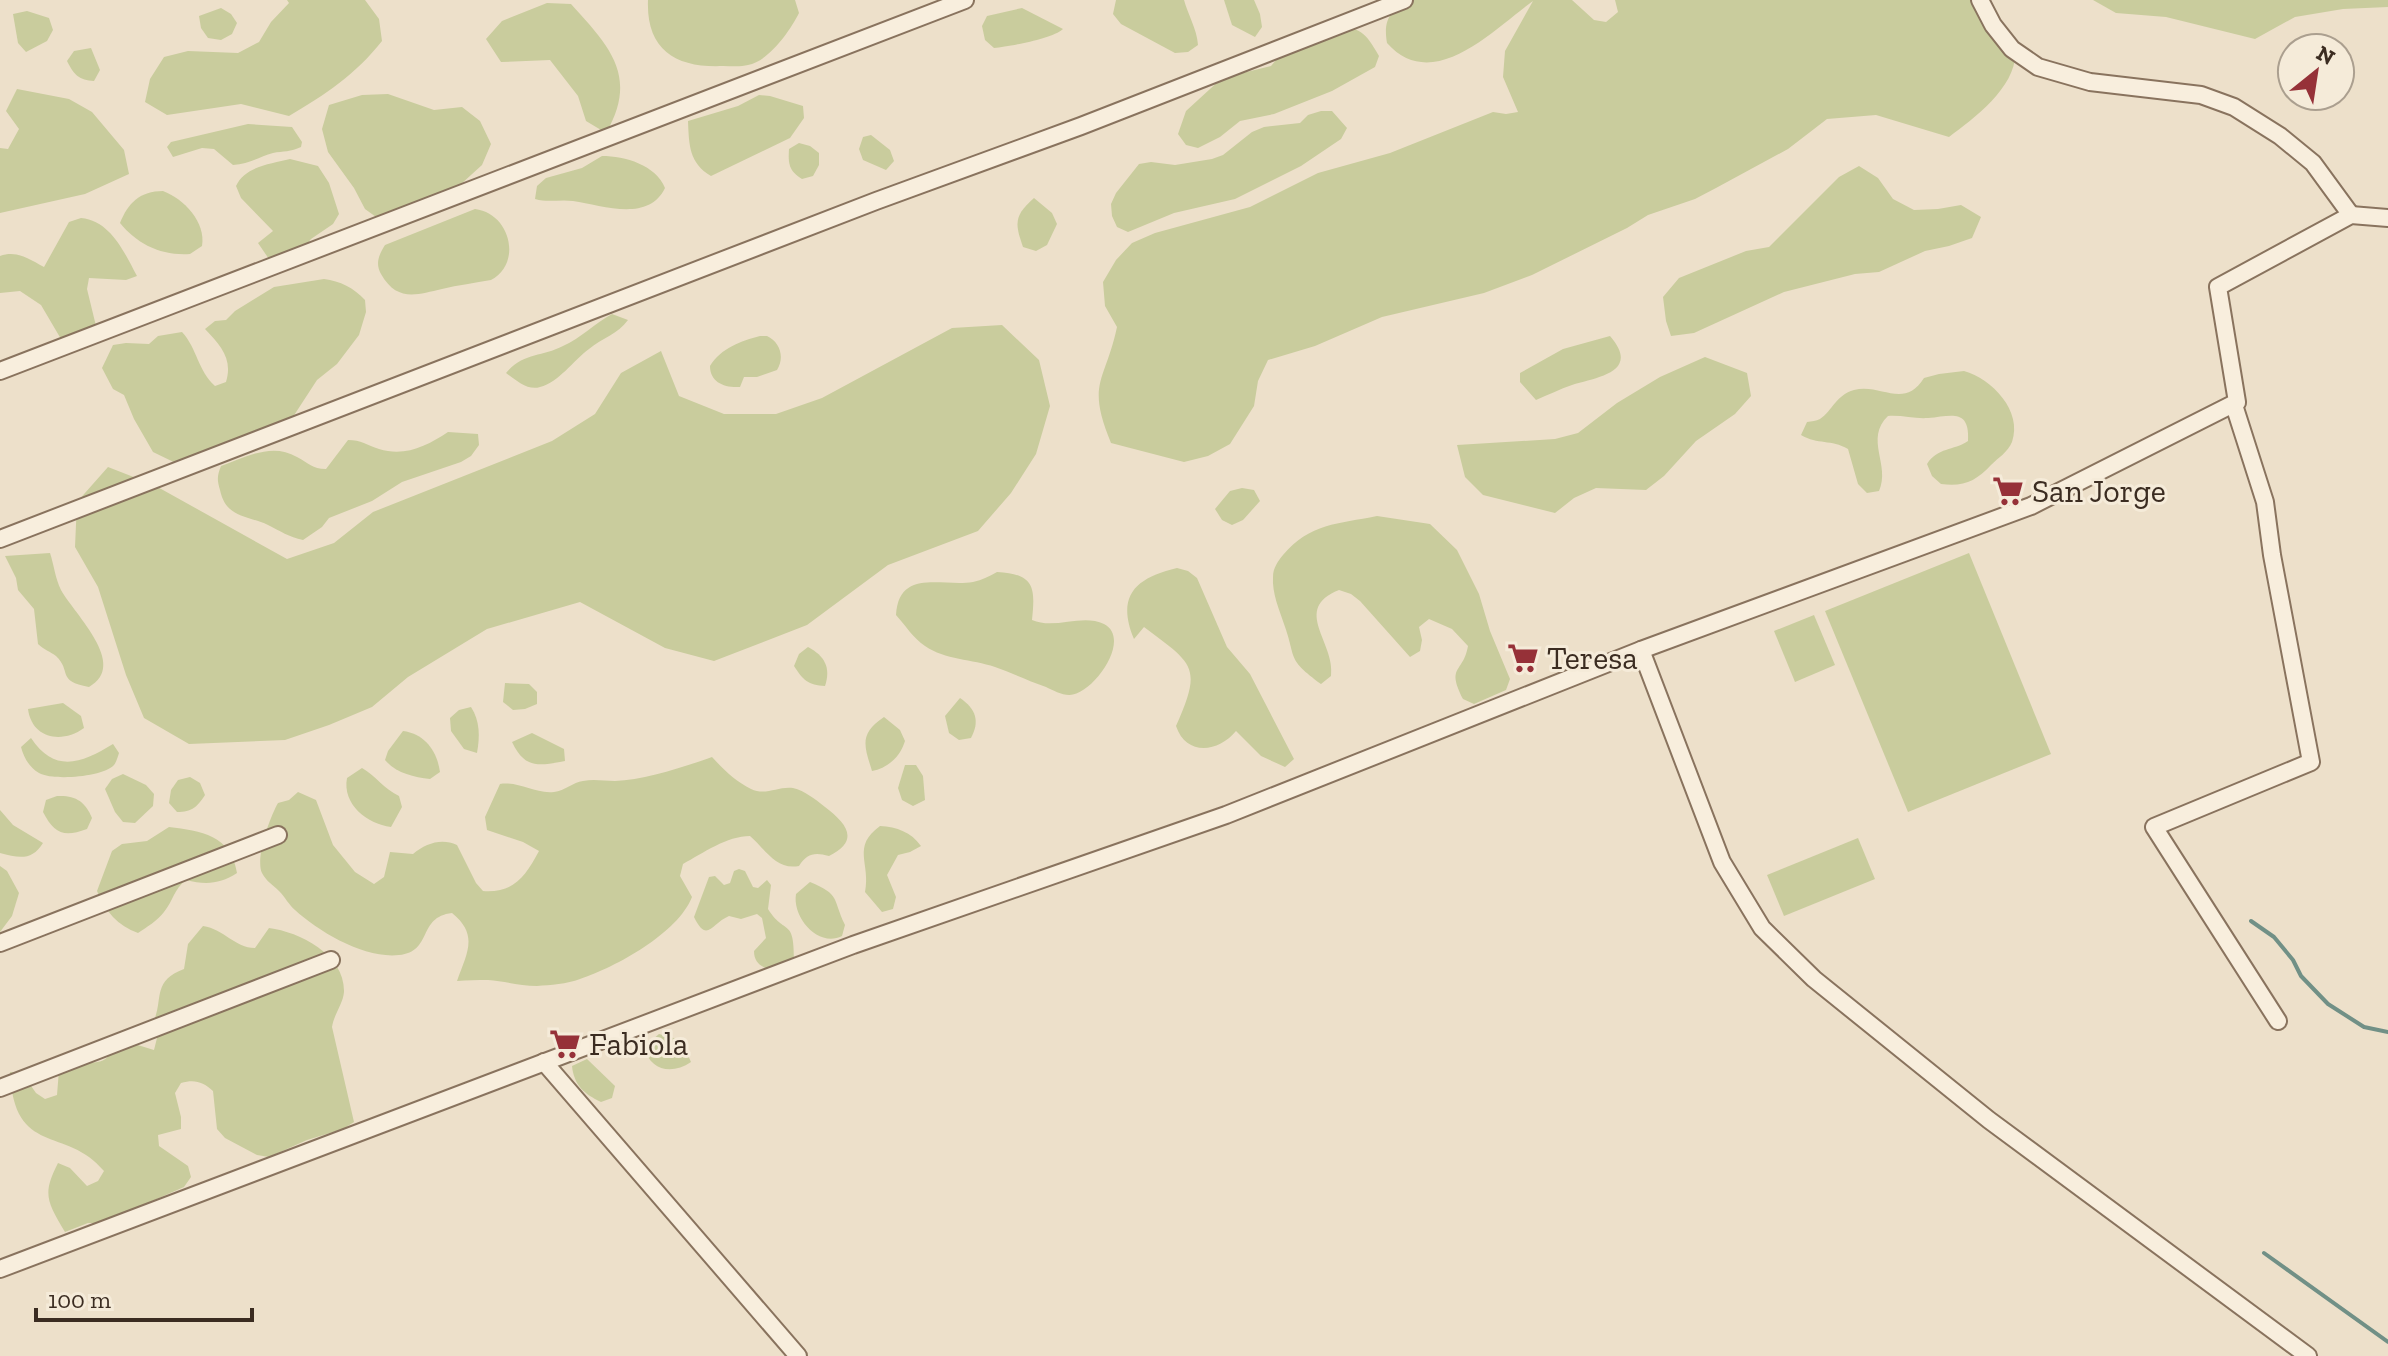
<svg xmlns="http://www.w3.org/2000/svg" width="2388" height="1356" font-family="'Zilla Slab',serif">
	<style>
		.green { fill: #c9cc9d }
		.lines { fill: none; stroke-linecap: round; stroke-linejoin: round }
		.stream { stroke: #719086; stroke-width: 4 }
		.minor-casing { stroke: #89735e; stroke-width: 20 }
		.minor { stroke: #f8eedd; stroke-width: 16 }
		.labels { text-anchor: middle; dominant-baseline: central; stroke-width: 6; stroke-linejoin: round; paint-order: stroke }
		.poi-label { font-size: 32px; fill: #3b2c21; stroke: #f5ebd9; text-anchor: start }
	</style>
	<rect width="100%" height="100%" fill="#ede0ca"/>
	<g class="green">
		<path d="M287,0H365L379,19L382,41C356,74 325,95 289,116L241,104L167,115L145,102L150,79L164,57L188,51L238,53L259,42L271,22L289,3Z"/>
		<path d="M648,0H795L799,13C790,31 769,61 748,65C741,67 731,66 723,66C676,68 646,50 648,0Z"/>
		<path d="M1116,0H1184C1188,15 1197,29 1198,45L1188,52L1175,53L1121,24L1113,14Z"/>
		<polygon points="1224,0 1254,0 1260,14 1262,27 1255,37 1232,25"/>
		<path d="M1410,0H1572L1594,20L1606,22L1618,12L1615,0H1985C1992,12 2013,37 2015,49C2019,85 1975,118 1949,137L1876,115L1827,119L1788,149L1716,188L1695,199L1648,215L1627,228L1532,275L1484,293L1382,317L1315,346L1268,360L1258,381L1254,406L1230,444L1208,456L1184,462L1111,443C1086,382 1105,383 1117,327L1105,306L1103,282L1116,260L1132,243L1155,233L1250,207L1318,173L1390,153L1493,112L1506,114L1518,112L1503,77L1505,51L1533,1C1494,29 1433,95 1387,43C1383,20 1390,10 1410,0Z"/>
		<polygon points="2093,0 2388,0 2388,7 2343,9 2295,17 2255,39 2166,17 2116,13"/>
		<path d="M547,3L571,4C609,46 639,76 606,133L586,121L578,96L550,60L501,62L486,39L502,21Z"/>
		<polygon points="221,8 231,14 237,23 232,34 221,40 208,38 201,28 199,16"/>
		<path d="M1022,8L1063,29C1052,39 1011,46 994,48L985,40L982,26L987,16Z"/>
		<polygon points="27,11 49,18 53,30 47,41 26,52 18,43 13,14"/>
		<path d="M1333,24C1361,29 1365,31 1379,56L1375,67L1332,91L1274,114L1240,121L1220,137L1198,148L1186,145L1178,134L1186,111L1222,78L1271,66L1294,39Z"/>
		<path d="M91,48L100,70L94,81C79,80 74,75 67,61L74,51Z"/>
		<polygon points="17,89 69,99 92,112 124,150 129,174 85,194 0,213 0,148 8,149 19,129 6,111"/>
		<polygon points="388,94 434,110 462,107 480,121 491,144 482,165 428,214 383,222 365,209 354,188 328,152 322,129 329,105 362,95"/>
		<path d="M759,95L770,96L803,106L804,118L790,138L711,176C689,163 689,145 688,121L738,106Z"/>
		<polygon points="1321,111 1332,111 1347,128 1341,139 1301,166 1235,199 1174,213 1128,232 1117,227 1112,216 1111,204 1116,193 1139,164 1151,162 1175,165 1212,159 1223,155 1252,132 1264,127 1300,123 1308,115"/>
		<path d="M248,124L292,127L302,142L301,147C291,152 283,151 273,153C259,157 249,164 233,165L214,149L202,148L173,157L167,147L171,142Z"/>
		<polygon points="871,135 890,150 894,161 886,170 863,160 859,149 863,137"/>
		<path d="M799,143L810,146L819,153V165L813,176L802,179C789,171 788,164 789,149Z"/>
		<path d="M602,156C625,156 656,165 665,188C648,223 602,205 573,201C559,199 549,203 535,199L537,186L546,178L582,168Z"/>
		<path d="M290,159L318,166L329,183L339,214L333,224L311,239L296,258L271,262L258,243L273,231L241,198L236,186C245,166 271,164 290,159Z"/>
		<polygon points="1859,166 1878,178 1893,199 1914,210 1938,209 1961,205 1981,217 1972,238 1949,246 1925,251 1879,272 1855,274 1784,292 1694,333 1671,336 1666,321 1663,297 1679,278 1746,251 1769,247 1839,177"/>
		<path d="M163,191C184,199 206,222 202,246L190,254C161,256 137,244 120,223C128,203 140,191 163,191Z"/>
		<path d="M1034,198L1052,213L1057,224L1047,245L1036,251L1023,247C1014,222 1015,215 1034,198Z"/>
		<path d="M475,209C510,213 523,263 491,280C475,283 458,285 442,289C416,295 397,302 381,274C375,263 379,255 385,245Z"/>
		<path d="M81,218C111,221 124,252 137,276L126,280L89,278L87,289L96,326L71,349L61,339L41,305L20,291L0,293V256C17,250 29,259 44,267L69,222Z"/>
		<path d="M324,279C340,281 354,288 365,300L366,312L359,335L337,364L317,380L289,423L186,468L153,452L134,419L124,395L113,389L102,368L113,345L126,343L149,344L158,336L182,332C197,348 198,371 215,386L226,382C233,359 221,346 205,329L215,321L226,320L235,311L274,287Z"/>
		<path d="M612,314L628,320C618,334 602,338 589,349C573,361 559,382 540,387C528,391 516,380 506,373C524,352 542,357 563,346C581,338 595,323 612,314Z"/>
		<polygon points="1002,325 1039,360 1050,406 1036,454 1011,493 978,531 888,565 807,625 714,661 665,648 580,602 487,629 408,677 372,707 329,725 285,740 189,744 144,718 126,675 98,587 75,547 77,502 108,467 154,485 287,559 334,543 373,512 552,441 595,414 621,373 661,351 679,396 724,414 776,414 822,398 952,328"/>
		<path d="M760,336H767C780,342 785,357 777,370L757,377H744L740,387C724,388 710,382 710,366C721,348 741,341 760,336Z"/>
		<path d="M1610,336C1641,372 1598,377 1572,385C1560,389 1548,395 1536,400L1520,382V373L1563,349Z"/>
		<polygon points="1705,357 1747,373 1751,396 1735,414 1696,441 1664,476 1646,490 1596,488 1574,498 1555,513 1483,495 1465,477 1457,445 1555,439 1578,433 1617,403 1660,377"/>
		<path d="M1964,371C1992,379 2023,411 2012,442C2008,452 1998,458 1991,465C1976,481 1964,487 1941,484L1932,476L1927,464C1938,447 1953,451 1968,441C1970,408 1951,416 1928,418C1915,419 1902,415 1888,416C1864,439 1891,465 1879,491L1867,493L1858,484L1848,449C1831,439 1818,445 1801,435L1807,422C1812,421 1816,421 1820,419C1833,410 1836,395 1854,390C1881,383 1904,410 1924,378L1939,374Z"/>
		<path d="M448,432L478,434L479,445L471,456L461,462L402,482L372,501L329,518L322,527L303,540C289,537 280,531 268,525C246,515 226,518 220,490C217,480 217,476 221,466C246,457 272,442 297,457C309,463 312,469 326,469L348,440C361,440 367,445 379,449C405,457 427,446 448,432Z"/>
		<polygon points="1242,488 1254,490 1260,501 1243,520 1232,525 1222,520 1215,509 1230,491"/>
		<path d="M1377,516L1430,524L1457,550L1479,594L1490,631L1510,679L1506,690L1474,704L1463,699C1446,665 1463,674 1468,646L1452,629L1429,619L1419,627L1422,640L1420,651L1410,657L1360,601L1351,594L1339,590C1291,609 1336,643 1331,676L1321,684C1286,658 1297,660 1284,624C1279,609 1272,593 1273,577C1273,568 1278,561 1283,555C1310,523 1338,524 1377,516Z"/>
		<path d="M50,553C54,565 55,578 61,590C75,615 129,665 89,687C56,681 72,671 56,656C51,652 43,649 38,644L34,609L18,590L16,578L5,556Z"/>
		<polygon points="1969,553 2051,754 1908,812 1825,611"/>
		<path d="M1177,568L1188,571L1197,578L1227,647L1250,674L1294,759L1285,767L1261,756L1236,731C1218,753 1186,756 1176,726C1203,666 1193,664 1144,627L1134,639C1116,596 1135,578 1177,568Z"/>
		<path d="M997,572C1036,574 1035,589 1032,620C1055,630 1082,613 1104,624C1133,639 1092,696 1069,695C1062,695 1052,690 1046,687C1029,681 1012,673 995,667C972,659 945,660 925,646C914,639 905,625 896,615C899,568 942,587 973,582C982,580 990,576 997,572Z"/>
		<polygon points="1814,615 1835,665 1795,682 1774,631"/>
		<path d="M808,647C825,656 831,668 825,686C808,685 803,680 794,666L799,654Z"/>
		<polygon points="505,683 529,684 537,692 537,704 525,709 513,710 503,702"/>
		<path d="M960,698C976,709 980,721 971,738L959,740L949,733L945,716Z"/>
		<path d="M63,703L81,716L84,728C62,744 32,739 28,709Z"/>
		<path d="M471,707C480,721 480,736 477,753L464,749L451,731L450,718L459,710Z"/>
		<path d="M884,717L900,730L905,741C900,757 888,768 872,771C864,745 859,734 884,717Z"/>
		<path d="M403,731C425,734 437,751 440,772L430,779C413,777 396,773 385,760L388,751Z"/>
		<path d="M532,733L564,749L565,761C538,766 525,769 512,742Z"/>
		<path d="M31,738C55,774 82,763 113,744L119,753C118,756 116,763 114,765C103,777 53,781 39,773C29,767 24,758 21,747Z"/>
		<path d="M712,757C724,770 735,781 751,789C766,796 778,786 793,788C805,791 815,799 825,807C846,823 861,840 829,856C815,852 807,853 799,866C776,870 767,851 750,836C727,836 703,853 683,864L680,876L692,897C678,933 616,967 580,979C567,984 550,985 537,986C520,986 504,981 488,980C477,980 467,980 457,981C467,953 479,935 452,913C417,917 433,952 399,955C365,959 319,932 295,910C289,905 285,897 279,891C273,885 266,881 262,873C255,858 270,817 278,803L289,800L298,792L316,800L333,845L355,872L374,884L384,877L390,852L413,854C426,843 442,838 457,845L476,883L483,891C514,893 525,877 539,851L523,842L487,830L485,817L500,784C519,781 534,794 554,792C565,791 573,782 583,781C594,779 604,781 615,781C644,780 684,767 712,757Z"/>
		<polygon points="905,765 916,765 923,776 925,800 913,806 902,800 898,788"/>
		<path d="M362,768C376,776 384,789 399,796L402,807L391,827C367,824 342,804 347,778Z"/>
		<polygon points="123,774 146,785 154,794 153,806 135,823 123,822 115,812 105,789 112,779"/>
		<path d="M190,777L200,783L205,795C197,807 192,812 177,812L169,803L171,790L178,780Z"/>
		<path d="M57,796C75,795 85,801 92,818L87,829C63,838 54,833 43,812L46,800Z"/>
		<path d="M0,810L13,825L43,843C32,861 19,858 0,853Z"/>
		<path d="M880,826C897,827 911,832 921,846L910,852L898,855L887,875L896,897L893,909L882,912L865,892C871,863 851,847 880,826Z"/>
		<path d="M169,827C201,831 231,835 237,873C220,884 206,885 186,880C174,889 173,901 164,912C157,921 147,927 138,933C118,926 105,911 97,891L112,851L122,844L147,841Z"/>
		<polygon points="1858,838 1875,879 1784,916 1767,875"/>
		<polygon points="0,866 7,871 19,893 12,916 0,932"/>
		<path d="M739,869L745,871L753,887L758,888L767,880L771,885L768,909C785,936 794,917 794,959L773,970C762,968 754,963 754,951L766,938L762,918L757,914L741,919L729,916C712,923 707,944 694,917L709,877L715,876L724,885L730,883L734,871Z"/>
		<path d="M810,882C841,895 832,898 845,925L842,936C818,948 792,917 796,894Z"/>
		<path d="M203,926C224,929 235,948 255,948L269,928C300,932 345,955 344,992C343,1004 334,1014 332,1027L354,1122L343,1129L307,1140L269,1157L257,1155L225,1138L217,1129L213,1091C203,1082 195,1079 181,1083L175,1093L181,1117V1129L158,1135L159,1146L188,1166L191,1177L184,1187L143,1205L126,1223H88L65,1232C47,1202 42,1194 58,1163L70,1168L87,1186L98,1181L104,1171C66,1125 14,1158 10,1072L22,1073L36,1093L45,1099L57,1095L59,1070C67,1068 77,1064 85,1063C109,1062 106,1060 118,1039L154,1050L157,1038L152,1025C165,1000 150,982 184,969L188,944Z"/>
		<path d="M659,1034L681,1040L691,1062C672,1075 650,1071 644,1047Z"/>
		<path d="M587,1059L615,1086L612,1098L601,1102C584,1094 574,1085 572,1066Z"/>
	</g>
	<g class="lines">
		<g class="stream">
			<polyline points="2251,921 2274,937 2293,960 2301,976 2328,1004 2364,1027 2388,1032"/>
			<polyline points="2264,1253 2388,1342"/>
		</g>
		<defs>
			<g id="minor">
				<polyline points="1980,0 1993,25 2012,49 2038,67 2090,82 2201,95 2234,107 2280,136 2313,163 2351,215"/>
				<polyline points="0,371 965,0"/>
				<polyline points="2234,405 2265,502 2272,555 2311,762 2154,827 2278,1021"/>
				<polyline points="0,539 876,201 1081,126 1404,0"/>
				<polyline points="1641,650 1722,862 1762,928 1814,979 1989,1120 2308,1356"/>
				<polyline points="0,943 278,835"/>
				<polyline points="544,1062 798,1356"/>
				<polyline points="0,1088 331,960"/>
				<polyline points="0,1269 853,945 1226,815 1641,650 2031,506 2237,402 2218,287 2351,215 2388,218"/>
			</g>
		</defs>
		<use href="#minor" class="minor-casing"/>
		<use href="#minor" class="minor"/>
	</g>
	<defs>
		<symbol id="supermarket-bare" viewBox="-9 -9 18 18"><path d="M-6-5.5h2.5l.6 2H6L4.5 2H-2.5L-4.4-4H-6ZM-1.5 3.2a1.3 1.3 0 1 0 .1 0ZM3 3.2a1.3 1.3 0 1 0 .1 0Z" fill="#963138" stroke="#f5ebd9" stroke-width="2.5" paint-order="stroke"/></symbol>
	</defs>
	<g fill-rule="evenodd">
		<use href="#supermarket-bare" x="1986" y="469" width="44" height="44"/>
		<use href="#supermarket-bare" x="1501" y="636" width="44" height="44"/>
		<use href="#supermarket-bare" x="543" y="1022" width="44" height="44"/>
	</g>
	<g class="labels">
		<g class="poi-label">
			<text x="2032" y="491">San Jorge</text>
			<text x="1547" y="658">Teresa</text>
			<text x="589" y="1044">Fabiola</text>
		</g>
	</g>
	<g transform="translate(2316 72) rotate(30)"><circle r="38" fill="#f5ebd9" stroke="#ab9f8f" stroke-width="2"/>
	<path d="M0-6L14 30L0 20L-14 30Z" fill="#963138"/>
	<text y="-12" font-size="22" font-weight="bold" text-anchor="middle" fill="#3b2c21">N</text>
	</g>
	<path d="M36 1308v12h216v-12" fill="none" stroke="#3b2c21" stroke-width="4"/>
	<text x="48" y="1308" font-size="24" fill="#3b2c21" stroke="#f5ebd9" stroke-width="6" paint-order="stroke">100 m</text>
</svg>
